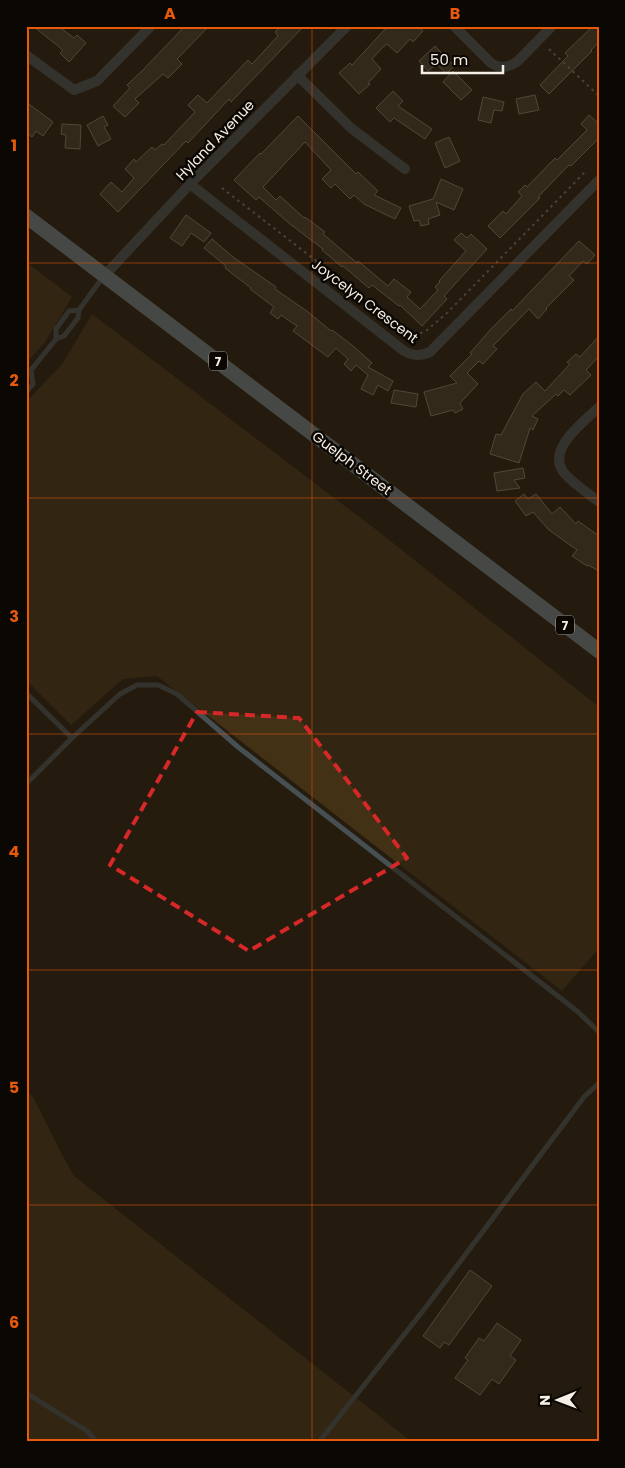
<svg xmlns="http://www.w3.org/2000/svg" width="625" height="1468" font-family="Poppins,sans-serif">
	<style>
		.green { fill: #433116 }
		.building { fill: #443a2b; stroke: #887c6c }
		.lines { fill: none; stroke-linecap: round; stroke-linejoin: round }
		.path { stroke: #7c7468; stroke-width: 2; stroke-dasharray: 2.5 4; stroke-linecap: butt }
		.lane { stroke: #464f52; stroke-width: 5 }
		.street { stroke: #464f52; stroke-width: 10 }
		.primary { stroke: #6d7f85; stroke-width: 15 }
		.marked { fill: none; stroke: #d62828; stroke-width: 4; stroke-dasharray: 10 6; stroke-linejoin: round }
		.grid { fill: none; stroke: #e8590c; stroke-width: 1; stroke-opacity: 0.55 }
		.labels { text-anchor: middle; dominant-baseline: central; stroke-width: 5; stroke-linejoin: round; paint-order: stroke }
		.shield { fill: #0b0703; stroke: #afa9a2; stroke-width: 1 }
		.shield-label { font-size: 12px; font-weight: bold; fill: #f5efe6 }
		.street-label { font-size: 14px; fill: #f5efe6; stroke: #0b0703 }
		.neatline { fill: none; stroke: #e8590c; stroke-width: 2 }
		.grid-label { font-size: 16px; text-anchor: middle; font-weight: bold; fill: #e8590c }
	</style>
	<rect width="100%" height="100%" fill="#251c0e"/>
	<g class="green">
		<polygon points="26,262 72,297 45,342 26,363"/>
		<polygon points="92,314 383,535 599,707 599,948 562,991 157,676 123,679 71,725 26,680 26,402 63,363"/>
		<polygon points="26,1091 33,1097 57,1145 74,1176 412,1442 26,1442"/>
	</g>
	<g class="building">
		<polygon points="33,26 58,26 74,38 77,35 86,43 69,62 60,53 63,50"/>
		<polygon points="185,26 209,26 177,59 182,64 168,78 163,74 135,99 139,103 125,117 113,106 130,88 127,85 142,71"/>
		<polygon points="281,26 304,26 231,102 229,99 188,143 186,141 118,212 100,194 111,182 122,192 134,178 125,169 134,159 136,162 152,147 155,150 162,144 164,145 195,112 188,105 198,95 207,103 248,60 252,64 278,36 275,32"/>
		<polygon points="388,26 418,26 423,31 413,42 410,39 397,53 387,44 383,47 372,59 381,69 368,83 370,84 359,94 339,73 350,63 352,65"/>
		<polygon points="593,26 599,26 599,42 591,50 592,51 549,94 540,85 568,56 565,53"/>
		<polygon points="435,46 454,66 446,74 437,64 428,71 419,61"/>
		<polygon points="453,71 472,90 461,100 443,82"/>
		<polygon points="393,91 403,101 398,106 432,129 425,139 394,118 390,122 376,108"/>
		<polygon points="535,95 539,110 519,114 516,99"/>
		<polygon points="483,97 504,102 502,111 494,110 491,123 478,120"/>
		<polygon points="26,102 53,122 43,136 36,131 32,137 26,132"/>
		<polygon points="589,115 599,124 599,138 571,166 569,165 538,197 540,198 500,238 488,226 503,211 506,214 522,196 518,192 525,185 527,187 555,158 557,160 587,130 581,124"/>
		<polygon points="103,116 108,125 104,127 111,139 98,146 87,125"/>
		<polygon points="298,116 356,174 358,172 378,191 374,195 401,208 395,219 364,204 354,195 350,199 335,184 331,188 322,179 331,170 305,142 263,187 276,200 280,196 304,218 305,217 325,232 323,234 357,263 358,261 388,286 394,279 411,292 407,297 420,309 438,290 435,287 440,282 439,281 466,251 454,240 461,233 467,238 471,234 487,249 444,296 447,299 422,326 400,305 399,306 372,285 369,288 343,266 342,267 322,250 323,249 290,224 259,197 256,200 234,180 260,153 261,154"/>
		<polygon points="62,124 81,125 80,149 65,148 66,135 61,134"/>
		<polygon points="449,137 460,161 445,168 435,143"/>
		<polygon points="441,179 463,189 454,210 436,202 440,215 428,219 429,224 421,226 419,220 414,221 409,206 433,199"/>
		<polygon points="186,215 211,233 204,242 191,233 182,246 170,238"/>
		<polygon points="212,239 233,257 276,287 275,289 308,312 331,331 332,330 353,346 372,363 368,367 393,381 388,391 378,385 373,395 361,389 368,375 356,365 351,371 344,364 348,359 336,348 328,357 293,331 297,326 281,315 278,319 270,313 274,307 250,289 251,288 225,268 226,266 204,248"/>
		<polygon points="579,241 595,255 587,264 583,261 569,276 574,280 546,308 547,309 538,319 529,309 493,346 497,349 483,364 479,361 467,373 478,384 460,403 463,409 455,413 453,410 431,416 424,392 457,383 450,376 472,354 470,353 492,328 511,309 512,311"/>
		<polygon points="599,336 599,356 586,370 591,375 570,395 564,390 558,396 556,394 532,416 538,419 533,430 530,428 519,463 490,454 496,434 501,435 523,394 536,382 545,391 570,364 567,362 576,354 580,357"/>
		<polygon points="394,390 418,394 416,407 391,403"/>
		<polygon points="523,468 525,478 514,480 520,488 497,491 494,473"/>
		<polygon points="524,494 528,499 536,494 552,514 560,507 576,524 578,521 599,536 599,571 588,565 587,566 572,556 577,550 549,530 533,512 526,516 515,501"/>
		<polygon points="470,1270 492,1286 449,1345 444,1342 440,1348 423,1336"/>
		<polygon points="497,1323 521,1340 510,1356 516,1360 499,1384 492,1379 480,1395 455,1378 468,1360 465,1358 479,1338 484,1341"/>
	</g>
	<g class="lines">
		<g class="path">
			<polyline points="549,49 599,96"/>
			<polyline points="222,188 394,321 418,334 426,331 447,313 586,171"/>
		</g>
		<g class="lane">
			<polyline points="56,339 64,336 78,318 79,310 103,277"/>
			<polyline points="26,371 31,370 56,339 56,329 69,311 79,310"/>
			<polyline points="26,392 33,384 31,370"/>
			<polyline points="26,693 72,738 26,784"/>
			<polyline points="72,738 120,694 137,685 158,685 177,694 238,747 577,1011 599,1032"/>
			<polyline points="26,1393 87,1431 97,1442"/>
			<polyline points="319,1442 426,1307 584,1097 599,1083"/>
		</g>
		<g class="street">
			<path d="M454,26L491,63C501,69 508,68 518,61L552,26"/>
			<polyline points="26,55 74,90 97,81 151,26"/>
			<polyline points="297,75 351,128 405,169"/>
			<path d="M190,184L404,351C413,356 420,356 430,352L599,180"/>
			<polyline points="105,275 190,184 347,26"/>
			<path d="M599,407C584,422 544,450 565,474C574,484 588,493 599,502"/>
		</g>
		<polyline class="primary" points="26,216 599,651"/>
	</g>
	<path d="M0 0H625V1468H0ZM197,712L299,718L407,858L249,951L110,865Z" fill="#251c0e" fill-opacity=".55" fill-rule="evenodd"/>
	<path class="marked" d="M197,712L299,718L407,858L249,951L110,865Z"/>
	<path class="grid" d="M312,26V1442M26,263H599M26,498H599M26,734H599M26,970H599M26,1205H599"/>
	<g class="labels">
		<g class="shield">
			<rect x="209" y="351.5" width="18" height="19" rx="4"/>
			<rect x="556" y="615.5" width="18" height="19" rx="4"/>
		</g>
		<g class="shield-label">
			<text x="218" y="361">7</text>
			<text x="565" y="625">7</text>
		</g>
		<g class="street-label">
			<text transform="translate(215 140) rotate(-46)">Hyland Avenue</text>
			<text transform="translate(365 301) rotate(37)">Joycelyn Crescent</text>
			<text transform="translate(352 463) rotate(37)">Guelph Street</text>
		</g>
	</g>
	<rect width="625" height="1468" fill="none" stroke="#0b0703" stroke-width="55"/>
	<g transform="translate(558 1400) rotate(269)" stroke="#0b0703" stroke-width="4" paint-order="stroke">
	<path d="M0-4L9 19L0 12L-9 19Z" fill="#f5efe6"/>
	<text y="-8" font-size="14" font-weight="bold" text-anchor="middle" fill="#f5efe6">N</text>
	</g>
	<path d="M422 65v8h81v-8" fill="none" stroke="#f5efe6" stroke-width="2.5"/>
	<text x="430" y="65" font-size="15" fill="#f5efe6" stroke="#0b0703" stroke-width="4" paint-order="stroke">50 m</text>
	<rect x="28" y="28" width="570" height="1412" class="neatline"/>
	<g class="grid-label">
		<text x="170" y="19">A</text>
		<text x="455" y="19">B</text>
		<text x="14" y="151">1</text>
		<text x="14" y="386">2</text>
		<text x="14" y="622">3</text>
		<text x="14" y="857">4</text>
		<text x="14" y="1093">5</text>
		<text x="14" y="1328">6</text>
	</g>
</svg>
